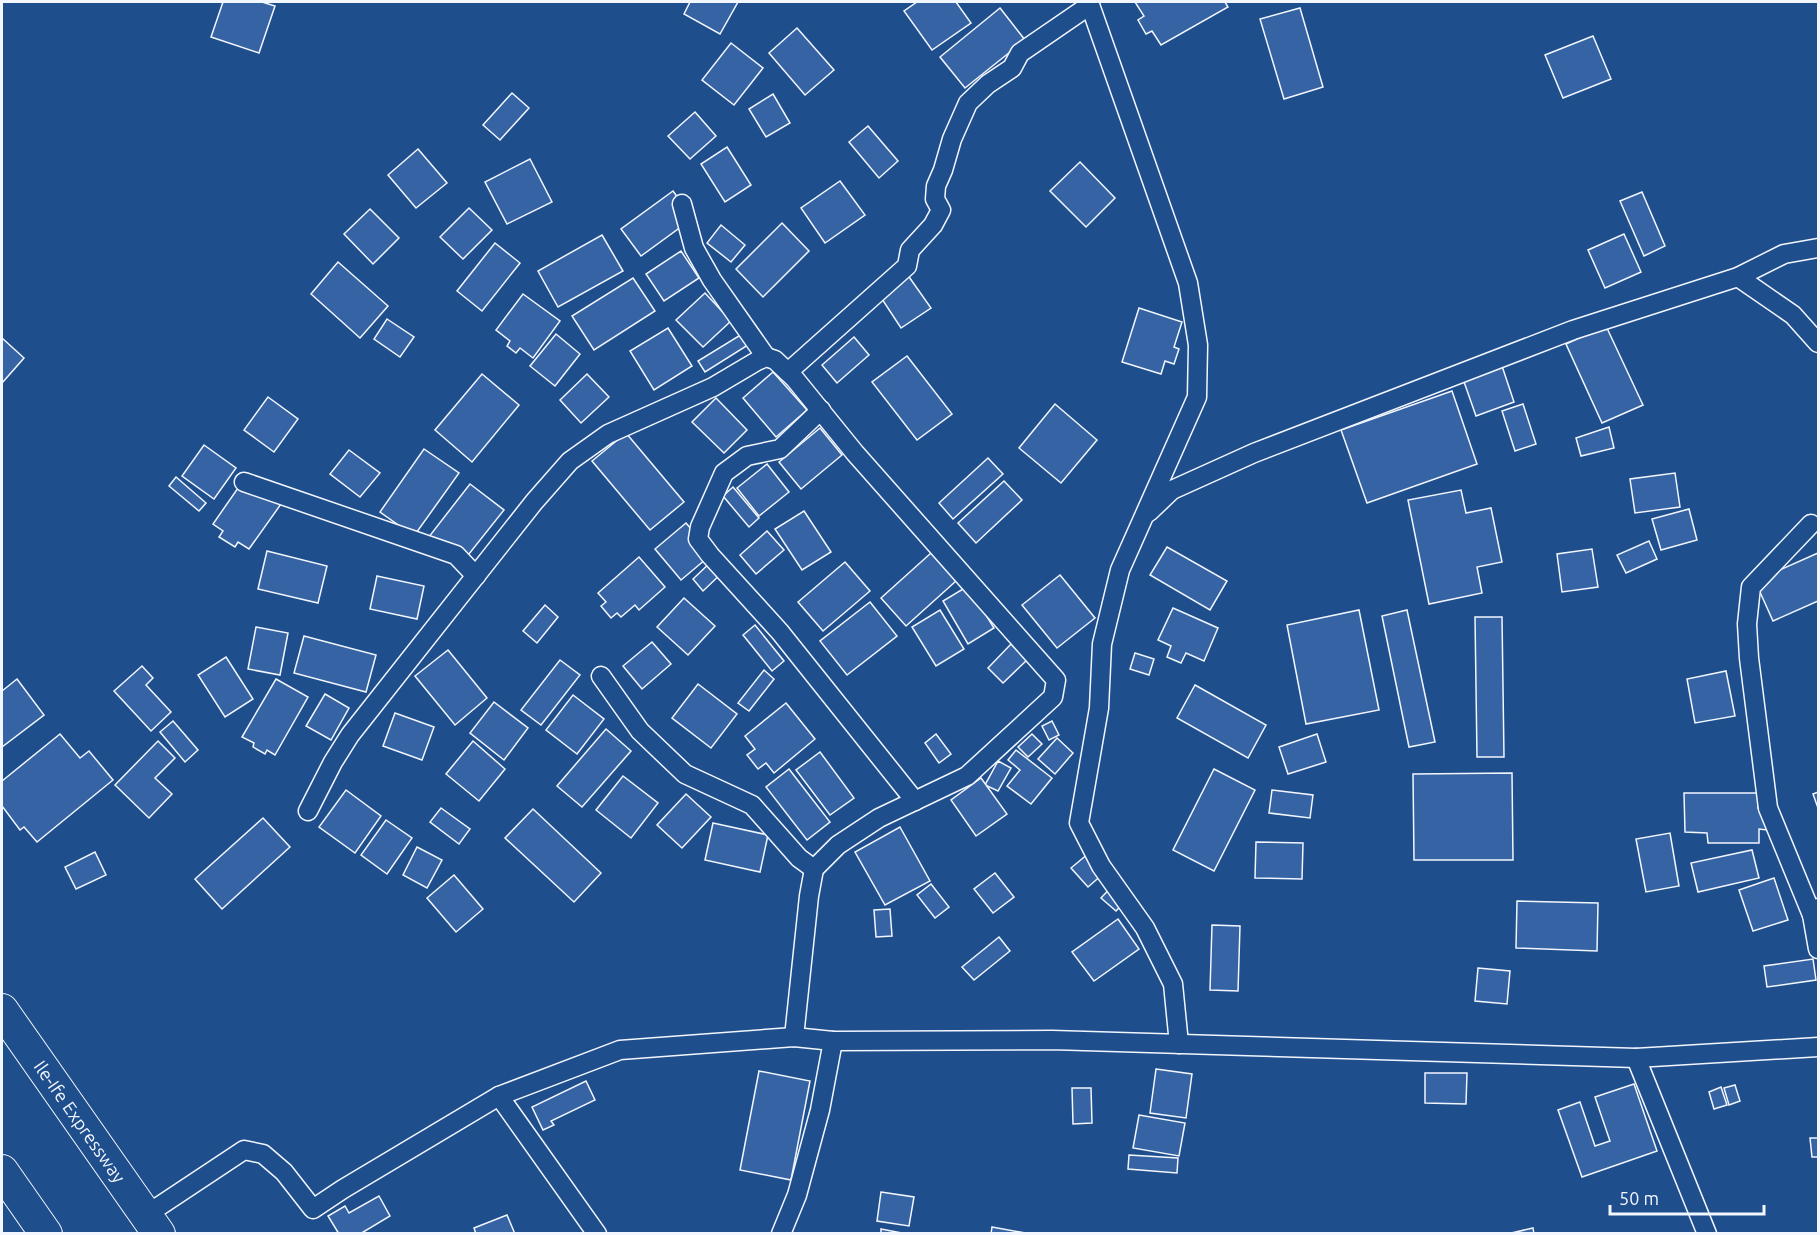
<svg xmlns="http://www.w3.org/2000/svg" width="1820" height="1235" font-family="Ubuntu,sans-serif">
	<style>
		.building { fill: #3563a3; stroke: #f2f6ff; stroke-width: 1.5 }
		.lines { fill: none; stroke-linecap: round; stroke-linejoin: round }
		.minor-casing { stroke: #f2f6ff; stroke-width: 21 }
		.trunk-casing { stroke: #f2f6ff; stroke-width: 34 }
		.minor { stroke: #1f4e8c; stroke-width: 18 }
		.trunk { stroke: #1f4e8c; stroke-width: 32 }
		.labels { text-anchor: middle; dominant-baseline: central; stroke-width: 4.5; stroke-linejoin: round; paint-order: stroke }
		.street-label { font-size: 18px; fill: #f2f6ff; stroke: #1f4e8c }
	</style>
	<rect width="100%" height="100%" fill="#1f4e8c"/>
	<g class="building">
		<polygon points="223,2 262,2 275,6 259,53 211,37"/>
		<polygon points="690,2 738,2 720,34 684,14"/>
		<polygon points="917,2 956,2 971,23 932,50 904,11"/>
		<polygon points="1135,2 1225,2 1228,7 1161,45 1152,31 1146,34 1138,20 1144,16"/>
		<polygon points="1000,8 1025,40 965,88 940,57"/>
		<polygon points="1300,8 1323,87 1284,99 1260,19"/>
		<polygon points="797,28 834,70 805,95 769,53"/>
		<polygon points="1593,36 1611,79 1563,98 1545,55"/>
		<polygon points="731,43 763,68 734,105 702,80"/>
		<polygon points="512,93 529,108 500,140 483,125"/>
		<polygon points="773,94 790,123 766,137 749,109"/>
		<polygon points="695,112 716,136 690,159 668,136"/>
		<polygon points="868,126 898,161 879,178 849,142"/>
		<polygon points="727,147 751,185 725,202 701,164"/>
		<polygon points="418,149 447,183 416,208 388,175"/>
		<polygon points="530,159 552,202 507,224 485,182"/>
		<polygon points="1080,162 1115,198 1086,227 1050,191"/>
		<polygon points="840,181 865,215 825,243 801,208"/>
		<polygon points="673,191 693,218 641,256 621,229"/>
		<polygon points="1642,192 1665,246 1644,256 1620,201"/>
		<polygon points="469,208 492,230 463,259 440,237"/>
		<polygon points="370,209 399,238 373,264 344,234"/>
		<polygon points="782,223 809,251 763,297 736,269"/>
		<polygon points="721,225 745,245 731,262 707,243"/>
		<polygon points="1624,234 1641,272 1605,288 1588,250"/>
		<polygon points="602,235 623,271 558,307 538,271"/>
		<polygon points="495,243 520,263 482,311 457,291"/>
		<polygon points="681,251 699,278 664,301 646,274"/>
		<polygon points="338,262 388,306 360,338 311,294"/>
		<polygon points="907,274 931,308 901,328 878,293"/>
		<polygon points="633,278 655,311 594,350 572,316"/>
		<polygon points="705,293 731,321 703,347 676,320"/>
		<polygon points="523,294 560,321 533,358 520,348 516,353 507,346 510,341 496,330"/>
		<polygon points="1139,308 1182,322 1174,347 1179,349 1174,364 1165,361 1161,374 1122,362"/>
		<polygon points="387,319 414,337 400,357 374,339"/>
		<polygon points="1606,326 1643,405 1602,423 1566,344"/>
		<polygon points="668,328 692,366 654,390 630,351"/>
		<polygon points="556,334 580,354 555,386 530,366"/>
		<polygon points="742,334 748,345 705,372 698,361"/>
		<polygon points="854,337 869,355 837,383 822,365"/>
		<polygon points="2,338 24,358 2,383"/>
		<polygon points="907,356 952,414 917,440 872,382"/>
		<polygon points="1502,366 1514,402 1476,416 1463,379"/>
		<polygon points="773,372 807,410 776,437 743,398"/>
		<polygon points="482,374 519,405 472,462 435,430"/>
		<polygon points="587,374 609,397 581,423 560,400"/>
		<polygon points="1452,391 1477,464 1367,503 1341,430"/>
		<polygon points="268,397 298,419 274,452 244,430"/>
		<polygon points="716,398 747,430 724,453 692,422"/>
		<polygon points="1055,404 1097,440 1061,483 1019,448"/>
		<polygon points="1523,404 1536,444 1515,451 1502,411"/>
		<polygon points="1609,427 1614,448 1581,456 1576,438"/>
		<polygon points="820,428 842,455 801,489 779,462"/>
		<polygon points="626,433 684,502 650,530 592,461"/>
		<polygon points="204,445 236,468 214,499 182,476"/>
		<polygon points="424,449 459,473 414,536 380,512"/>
		<polygon points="349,450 380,473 360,497 330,474"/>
		<polygon points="988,458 1003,474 953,519 939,503"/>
		<polygon points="767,464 789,492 759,516 737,488"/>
		<polygon points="1675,473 1680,507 1635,513 1630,479"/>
		<polygon points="176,477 206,503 199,511 169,486"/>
		<polygon points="245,478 281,504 249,549 238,542 235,547 219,537 223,531 213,524"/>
		<polygon points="1004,481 1022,500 976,543 958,523"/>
		<polygon points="470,484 504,510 461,564 428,538"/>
		<polygon points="733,487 759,518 749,527 723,496"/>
		<polygon points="1461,490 1466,513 1491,508 1502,562 1477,567 1482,593 1429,604 1408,500"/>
		<polygon points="1689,509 1697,540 1661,550 1652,519"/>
		<polygon points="804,511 831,552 802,570 775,529"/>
		<polygon points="686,523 712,554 681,580 655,549"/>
		<polygon points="767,531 784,550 756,574 740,555"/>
		<polygon points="1649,541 1657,559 1626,573 1617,555"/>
		<polygon points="1167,547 1227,581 1210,610 1150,575"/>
		<polygon points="1592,549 1598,587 1562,592 1557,554"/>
		<polygon points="267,551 327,566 318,603 258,589"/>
		<polygon points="931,553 956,581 906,626 881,598"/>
		<polygon points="1818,553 1818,601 1773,621 1755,581"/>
		<polygon points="639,557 665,587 639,610 635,605 621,617 617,613 611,618 601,606 606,602 598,593"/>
		<polygon points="714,559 725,570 703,591 693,579"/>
		<polygon points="845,562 870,591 823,631 798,602"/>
		<polygon points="1060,575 1095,618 1057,648 1022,605"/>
		<polygon points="377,576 424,586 417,619 370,609"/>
		<polygon points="968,586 994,628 968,644 943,601"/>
		<polygon points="684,598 715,626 688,655 657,627"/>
		<polygon points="870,602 897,636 847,675 820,641"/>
		<polygon points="545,605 558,617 537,643 523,631"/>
		<polygon points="1173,608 1218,628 1204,661 1186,653 1181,663 1167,657 1171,646 1158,640"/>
		<polygon points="940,610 964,649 936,666 912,627"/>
		<polygon points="1359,610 1379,710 1306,724 1287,625"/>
		<polygon points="1407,610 1435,742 1409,747 1382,616"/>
		<polygon points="1475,617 1502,617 1504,757 1477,757"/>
		<polygon points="755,625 784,661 772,671 743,635"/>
		<polygon points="256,627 288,633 280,675 248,669"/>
		<polygon points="304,636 376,655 366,692 294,673"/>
		<polygon points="652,642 671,664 642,689 623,666"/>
		<polygon points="1011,644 1027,660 1003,683 988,668"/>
		<polygon points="448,650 487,698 455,725 415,676"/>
		<polygon points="1135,653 1154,659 1149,675 1130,669"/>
		<polygon points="226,657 253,699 225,717 198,675"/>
		<polygon points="560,660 580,675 541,725 521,710"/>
		<polygon points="142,666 153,678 146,685 171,712 151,731 114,691"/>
		<polygon points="764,670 774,679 749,711 738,703"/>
		<polygon points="1726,671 1735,716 1695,723 1687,679"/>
		<polygon points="17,679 44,715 2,747 2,691"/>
		<polygon points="276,679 308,697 275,755 267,750 265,754 253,747 254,743 242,737"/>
		<polygon points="698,684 737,714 711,748 672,718"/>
		<polygon points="1195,685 1266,725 1248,758 1177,718"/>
		<polygon points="325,694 349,708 331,740 306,726"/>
		<polygon points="573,695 604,719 577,754 546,730"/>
		<polygon points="494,702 528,728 504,760 470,733"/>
		<polygon points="786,703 815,739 774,773 766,763 758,769 747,755 755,749 745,736"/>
		<polygon points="395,713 434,727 422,760 383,746"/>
		<polygon points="173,721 198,750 185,762 160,732"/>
		<polygon points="1052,721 1059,735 1049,740 1042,726"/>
		<polygon points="606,729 631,751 582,807 557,786"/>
		<polygon points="60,734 80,758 89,751 113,780 37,842 24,827 20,830 2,806 2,781"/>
		<polygon points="936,734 951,754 939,763 925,743"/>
		<polygon points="1032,734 1042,744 1028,757 1018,747"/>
		<polygon points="1317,734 1326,762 1288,774 1279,747"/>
		<polygon points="1057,738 1073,753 1055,774 1038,759"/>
		<polygon points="158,741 175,758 155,778 172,794 149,818 115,785"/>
		<polygon points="473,741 505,769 479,801 446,774"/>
		<polygon points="1016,750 1052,778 1031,804 1007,786 1020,770 1008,760"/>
		<polygon points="820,752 854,798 830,815 796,770"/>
		<polygon points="998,761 1011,768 998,791 985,785"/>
		<polygon points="789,769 830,822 807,840 766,787"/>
		<polygon points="1214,769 1255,790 1214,871 1173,850"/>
		<polygon points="1512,773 1513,860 1414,860 1413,774"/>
		<polygon points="623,776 658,803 631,838 596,810"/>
		<polygon points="981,778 1007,814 976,836 951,800"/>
		<polygon points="346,790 381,816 355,853 319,827"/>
		<polygon points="1272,790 1313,795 1310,818 1269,813"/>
		<polygon points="1818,792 1818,808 1813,794"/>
		<polygon points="1684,793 1758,793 1758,808 1767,808 1767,830 1759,829 1759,843 1708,843 1707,833 1685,832"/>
		<polygon points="686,794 711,817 682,848 657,825"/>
		<polygon points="441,808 470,829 459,844 430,822"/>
		<polygon points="533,809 601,873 574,902 505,838"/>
		<polygon points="263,818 290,847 222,909 195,879"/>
		<polygon points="386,820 412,838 387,874 361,855"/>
		<polygon points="713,823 768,835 760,872 705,860"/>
		<polygon points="900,827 930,881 885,905 855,852"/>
		<polygon points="1670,833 1679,886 1646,892 1636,839"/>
		<polygon points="1256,842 1303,843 1302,879 1255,878"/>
		<polygon points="417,847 442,860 427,888 403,875"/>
		<polygon points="1095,848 1111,867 1088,887 1071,868"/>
		<polygon points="1752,850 1759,878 1698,892 1691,863"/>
		<polygon points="95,852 106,875 76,889 65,867"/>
		<polygon points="995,873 1014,897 993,913 974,889"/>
		<polygon points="454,875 483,909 456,932 427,898"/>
		<polygon points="1774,878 1788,920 1753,931 1739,890"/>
		<polygon points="1117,881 1132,894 1116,911 1101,898"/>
		<polygon points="931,884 949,907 935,918 917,895"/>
		<polygon points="1517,901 1598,903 1597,951 1516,948"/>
		<polygon points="890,909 892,936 876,937 874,910"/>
		<polygon points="1118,919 1139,949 1094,981 1072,952"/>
		<polygon points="1212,925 1240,926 1238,991 1210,990"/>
		<polygon points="999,937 1010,951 974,980 962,967"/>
		<polygon points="1813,959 1816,980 1767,987 1764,966"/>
		<polygon points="1478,968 1510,971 1507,1004 1475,1001"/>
		<polygon points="1156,1069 1192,1074 1186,1118 1150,1113"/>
		<polygon points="759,1071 810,1081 791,1180 740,1170"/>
		<polygon points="1425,1073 1467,1073 1466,1104 1425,1103"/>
		<polygon points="586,1081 595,1100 551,1121 554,1125 543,1130 532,1107"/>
		<polygon points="1634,1084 1657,1151 1582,1177 1558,1110 1580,1102 1595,1146 1610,1141 1595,1097"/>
		<polygon points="1735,1085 1740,1101 1729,1105 1724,1088"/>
		<polygon points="1721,1087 1727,1105 1714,1109 1709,1092"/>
		<polygon points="1072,1088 1091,1088 1092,1123 1073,1124"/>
		<polygon points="1139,1115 1185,1123 1179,1156 1133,1148"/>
		<polygon points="1810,1138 1818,1138 1818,1157 1812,1157"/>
		<polygon points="1129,1155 1178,1158 1177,1173 1128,1169"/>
		<polygon points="881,1192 914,1197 909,1226 877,1221"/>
		<polygon points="379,1196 390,1216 360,1234 339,1234 328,1216 345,1206 349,1213"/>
		<polygon points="507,1215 515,1234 476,1234 474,1228"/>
		<polygon points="992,1227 1031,1234 991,1234"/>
		<polygon points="1533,1228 1534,1234 1507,1234"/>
		<polygon points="881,1229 907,1234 881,1234"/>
	</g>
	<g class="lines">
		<defs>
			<g id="minor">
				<polyline points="1089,2 1188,283 1198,345 1197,397 1120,570 1102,644 1099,708 1079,823 1101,866 1145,928 1173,984 1179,1044"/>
				<polyline points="682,204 694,248 712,280 766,357"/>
				<polyline points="1738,277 1793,315 1818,343"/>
				<polyline points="788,372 907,266 910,250 933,225 941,210 935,199 936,186 943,170 952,139 968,103 988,84 1012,68 1020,53 1090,5"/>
				<polyline points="821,410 780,449 747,456 724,473 700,527 698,539 710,555 780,632 915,801"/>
				<polyline points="244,482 456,555 476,576"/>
				<polyline points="1149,512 1172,490 1254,453 1573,330 1738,277 1784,254 1818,248"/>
				<polyline points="1811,524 1751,587 1747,624 1749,658 1768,808 1812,915"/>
				<polyline points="601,676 640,731 685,774 752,805 799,858 814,869"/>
				<polyline points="308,811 333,762 350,735 534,502 570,461 608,434 713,387 757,361 766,357 775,360 795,379 855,453 1056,680 1053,697 967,776 879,818 838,845 814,869 809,896 794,1037"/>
				<polyline points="1818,908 1812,915 1818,949"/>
				<polyline points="1636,1058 1707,1234"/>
				<polyline points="499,1096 597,1234"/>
				<polyline points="146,1215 244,1150 263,1154 284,1172 313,1209 343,1189 499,1096 620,1050 794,1037 833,1041 1052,1040 1636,1058 1818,1047"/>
				<polyline points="781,1234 797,1195 820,1110 833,1041"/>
			</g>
			<g id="trunk">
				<path id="s1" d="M2,1010L159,1234"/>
				<polyline points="2,1171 46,1234"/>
			</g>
		</defs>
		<use href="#minor" class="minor-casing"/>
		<use href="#trunk" class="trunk-casing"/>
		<use href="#minor" class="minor"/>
		<use href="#trunk" class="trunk"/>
	</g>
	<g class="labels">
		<g class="street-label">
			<text stroke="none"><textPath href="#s1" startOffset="136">Ile-Ife Expressway</textPath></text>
		</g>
	</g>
	<rect width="1820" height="1235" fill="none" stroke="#f2f6ff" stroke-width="6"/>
	<path d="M1610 1205v9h154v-9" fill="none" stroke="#f2f6ff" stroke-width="3"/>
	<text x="1619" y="1205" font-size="18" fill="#f2f6ff" stroke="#1f4e8c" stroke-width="4.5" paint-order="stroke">50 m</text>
</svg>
